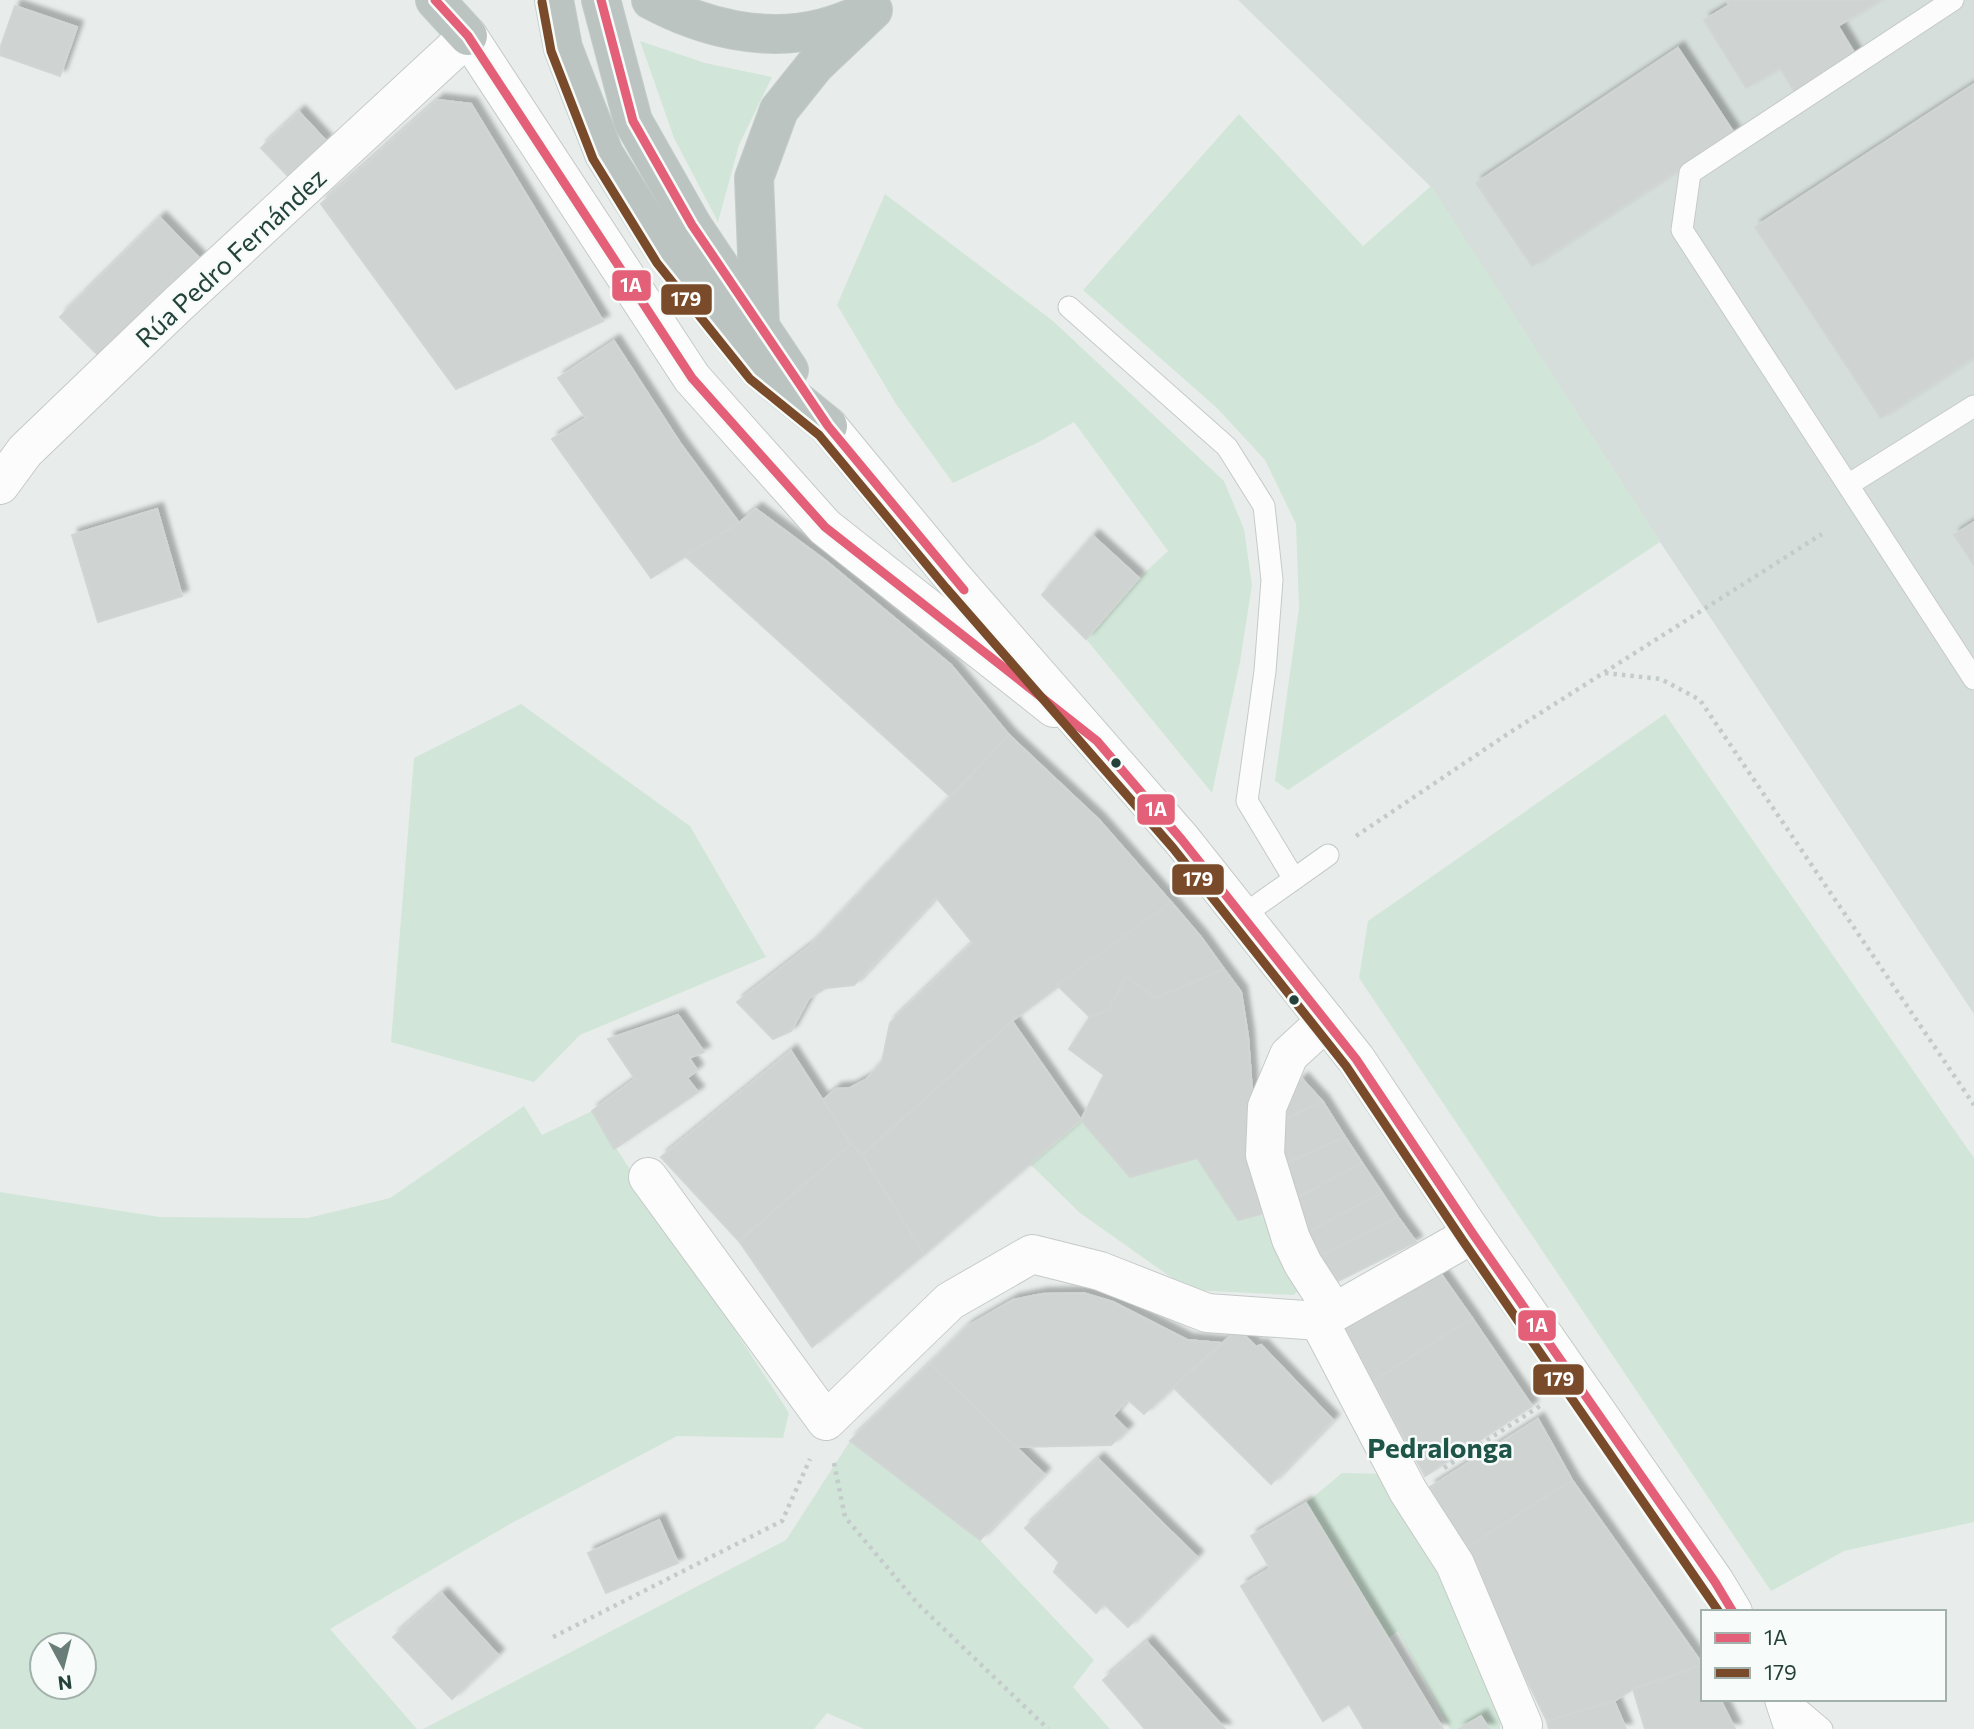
<svg xmlns="http://www.w3.org/2000/svg" width="1974" height="1729" font-family="Commissioner,sans-serif">
	<style>
		.built { fill: #d6dedb }
		.green { fill: #d1e6d8; fill-rule: evenodd }
		.building { fill: #cfd4d2; stroke: #d1d6d4; stroke-width: 2; filter: url(#shadow) }
		.lines { fill: none; stroke-linecap: round; stroke-linejoin: round }
		.lane-casing { stroke: #c5cac8; stroke-width: 23 }
		.street-casing { stroke: #c5cac8; stroke-width: 40 }
		.secondary-casing { stroke: #c3cbc8; stroke-width: 40 }
		.highway-casing { stroke: #c3ccc9; stroke-width: 40 }
		.path { stroke: #c3ccca; stroke-width: 4.5; stroke-dasharray: 3.5 5; stroke-linecap: butt }
		.lane { stroke: #fcfcfc; stroke-width: 21 }
		.street { stroke: #fcfcfc; stroke-width: 38 }
		.secondary { stroke: #fcfcfc; stroke-width: 38 }
		.highway { stroke: #bcc4c2; stroke-width: 38 }
		.bus-1-casing { stroke: #f7fbf9; stroke-width: 14 }
		.bus-2-casing { stroke: #f7fbf9; stroke-width: 14 }
		.bus-1 { stroke: #e46078; stroke-width: 9 }
		.bus-2 { stroke: #7a4b2a; stroke-width: 9 }
		.bus-dot { fill: #24423a; stroke: #f7fbf9; stroke-width: 2.5 }
		.labels { text-anchor: middle; dominant-baseline: central; stroke-width: 5; stroke-linejoin: round; paint-order: stroke }
		.street-label { font-size: 26px; fill: #24423a; stroke: #f7fbf9 }
		.neighbourhood-label { font-size: 28px; font-weight: bold; fill: #1f5548; stroke: #f7fbf9 }
		.line-badge { stroke: #f7fbf9; stroke-width: 2.5 }
		.badge-label { font-size: 19px; text-anchor: middle; font-weight: bold; fill: #fff }
	</style>
	<defs>
		<filter id="shadow"><feDropShadow dx="6" dy="-6" stdDeviation="2" flood-color="#0004"/></filter>
	</defs>
	<rect width="100%" height="100%" fill="#e8edeb"/>
	<polygon class="built" points="1238,0 1974,0 1974,1014 1660,542 1431,187"/>
	<g class="green">
		<polygon points="640,41 705,63 772,77 739,145 718,222 674,138"/>
		<polygon points="1239,114 1363,246 1431,186 1660,542 1288,790 1275,781 1299,608 1296,524 1265,460 1217,408 1083,290"/>
		<polygon points="885,194 1053,321 1224,481 1244,529 1252,585 1240,662 1212,793 1086,639 1139,578 1168,551 1074,422 1039,442 953,483 896,404 837,305"/>
		<polygon points="521,704 690,826 766,957 580,1035 534,1082 391,1042 414,758"/>
		<polygon points="1665,714 1974,1158 1974,1522 1844,1551 1771,1591 1359,978 1368,921"/>
		<path d="M524,1106L542,1135L592,1111L789,1413L783,1438L677,1436L510,1524L330,1629L417,1729H0V1192L160,1217L308,1218L390,1198ZM42,1645H84V1687H42Z"/>
		<polygon points="1081,1120 1130,1177 1197,1158 1238,1220 1261,1214 1302,1289 1293,1295 1189,1290 1080,1213 1030,1164"/>
		<polygon points="850,1441 980,1540 1094,1660 1073,1687 1110,1729 864,1729 827,1713 814,1729 423,1729 786,1540"/>
		<polygon points="1342,1473 1388,1474 1453,1594 1501,1718 1500,1729 1450,1729 1398,1631 1388,1638 1306,1503"/>
	</g>
	<g class="building">
		<polygon points="1726,0 1880,0 1838,26 1858,59 1797,96 1780,68 1746,88 1704,20 1729,5"/>
		<polygon points="15,6 77,27 60,76 0,55 0,49"/>
		<polygon points="1678,48 1734,133 1532,266 1476,183"/>
		<polygon points="1974,84 1974,357 1881,418 1755,227"/>
		<polygon points="438,100 471,104 603,321 456,389 321,204"/>
		<polygon points="299,112 326,141 288,176 261,148"/>
		<polygon points="160,218 200,259 100,357 60,317"/>
		<polygon points="614,341 680,443 739,523 651,578 552,439 586,418 558,378"/>
		<polygon points="157,509 182,596 98,622 72,535"/>
		<polygon points="756,509 826,561 951,665 1009,735 950,796 685,556 739,523"/>
		<polygon points="1974,522 1974,565 1954,535"/>
		<polygon points="1093,536 1139,578 1086,639 1042,595"/>
		<polygon points="1009,735 1099,820 1171,902 1012,1021 862,1155 851,1144 823,1100 836,1089 850,1088 867,1079 882,1062 890,1023 973,943 936,897 854,985 826,988 809,998 791,1031 773,1039 737,1002 811,945"/>
		<polygon points="1171,902 1201,937 1224,969 1156,998 1126,977 1108,1010 1090,1017 1057,985"/>
		<polygon points="1224,969 1241,992 1248,1036 1261,1214 1238,1220 1197,1158 1130,1177 1081,1120 1104,1075 1069,1049 1090,1017 1108,1010 1126,977 1156,998"/>
		<polygon points="678,1015 704,1052 689,1058 697,1070 687,1078 698,1092 614,1149 592,1111 635,1079 608,1039"/>
		<polygon points="1012,1021 1081,1120 924,1254 862,1155"/>
		<polygon points="791,1051 851,1144 739,1241 661,1157"/>
		<polygon points="1302,1079 1323,1102 1276,1123 1285,1096"/>
		<polygon points="1323,1102 1345,1137 1273,1169 1276,1123"/>
		<polygon points="1345,1137 1362,1163 1287,1203 1273,1169"/>
		<polygon points="851,1144 862,1155 924,1254 812,1347 739,1241"/>
		<polygon points="1362,1163 1382,1193 1300,1236 1287,1203"/>
		<polygon points="1382,1193 1398,1217 1316,1258 1300,1236"/>
		<polygon points="1398,1217 1416,1242 1330,1285 1316,1258"/>
		<polygon points="1441,1274 1472,1318 1373,1381 1342,1324"/>
		<polygon points="1083,1293 1113,1302 1187,1340 1222,1343 1144,1414 1127,1399 1113,1416 1127,1430 1111,1445 1016,1447 930,1364 968,1326 1013,1300 1042,1294"/>
		<polygon points="1472,1318 1532,1406 1425,1476 1373,1381"/>
		<polygon points="1235,1332 1241,1332 1256,1347 1261,1345 1333,1420 1271,1484 1173,1387"/>
		<polygon points="930,1364 1044,1474 980,1540 850,1441"/>
		<polygon points="1538,1419 1572,1480 1463,1550 1430,1487"/>
		<polygon points="1098,1459 1197,1557 1128,1627 1104,1604 1096,1613 1054,1572 1059,1562 1025,1528"/>
		<polygon points="1572,1480 1703,1665 1633,1689 1614,1701 1547,1721 1463,1550"/>
		<polygon points="1306,1503 1388,1638 1443,1729 1364,1729 1349,1704 1323,1721 1241,1586 1270,1568 1251,1536"/>
		<polygon points="659,1520 678,1563 606,1593 588,1553"/>
		<polygon points="442,1594 498,1655 452,1699 393,1637"/>
		<polygon points="1147,1642 1225,1729 1145,1729 1103,1680"/>
		<polygon points="1703,1665 1703,1699 1720,1699 1735,1729 1645,1729 1633,1689"/>
		<polygon points="1614,1701 1626,1729 1549,1729 1547,1721"/>
		<polygon points="1481,1716 1489,1729 1459,1729"/>
	</g>
	<g class="lines">
		<defs>
			<g id="lane">
				<polyline points="1953,0 1690,173 1682,230 1974,679"/>
				<polyline points="1069,307 1227,447 1264,506 1272,580 1265,671 1247,801 1294,879"/>
				<polyline points="1848,485 1974,406"/>
				<polyline points="1242,916 1328,855"/>
				<polyline points="1789,1701 1822,1729"/>
			</g>
			<g id="street">
				<polyline points="0,485 25,451 176,306 468,36 692,378 825,527 1054,708"/>
				<polyline points="1326,1021 1289,1055 1267,1107 1265,1155 1291,1239 1303,1264 1334,1312"/>
				<polyline points="648,1177 826,1421 950,1301 1032,1254 1100,1271 1207,1313 1319,1321 1473,1234"/>
				<polyline points="1319,1321 1408,1491 1455,1564 1523,1725 1522,1729"/>
			</g>
			<g id="secondary">
				<polyline points="828,426 955,580 1182,840 1356,1059 1473,1234 1715,1582 1733,1612"/>
				<polyline points="1784,1699 1794,1729"/>
			</g>
			<g id="highway">
				<polyline points="435,0 468,36"/>
				<polyline points="554,0 563,48 604,154 667,255 759,370 828,426"/>
				<polyline points="601,0 633,121 692,225 789,370"/>
				<path d="M651,0C703,28 765,43 823,28C837,25 851,18 864,14"/>
				<polyline points="760,326 754,178 779,110 815,65 873,10"/>
			</g>
		</defs>
		<use href="#lane" class="lane-casing"/>
		<use href="#street" class="street-casing"/>
		<use href="#secondary" class="secondary-casing"/>
		<use href="#highway" class="highway-casing"/>
		<g class="path">
			<polyline points="1605,673 1661,679 1700,700 1974,1105"/>
			<polyline points="1356,836 1509,733 1822,534"/>
			<polyline points="834,1463 845,1517 918,1604 1048,1729"/>
			<polyline points="1444,1468 1540,1406"/>
			<polyline points="553,1637 782,1521 810,1459"/>
		</g>
		<use href="#lane" class="lane"/>
		<use href="#street" class="street"/>
		<use href="#secondary" class="secondary"/>
		<use href="#highway" class="highway"/>
		<defs>
			<g id="bus-1">
				<polyline points="435,0 468,36 692,378 825,527 1097,741 1182,840 1356,1059 1473,1234 1715,1582 1733,1612"/>
				<polyline points="601,0 633,121 692,225 828,426 964,590"/>
			</g>
			<polyline id="bus-2" points="542,2 551,51 593,159 657,263 750,379 819,435 946,588 1173,848 1346,1066 1463,1241 1719,1612"/>
		</defs>
		<use href="#bus-1" class="bus-1-casing"/>
		<use href="#bus-2" class="bus-2-casing"/>
		<use href="#bus-1" class="bus-1"/>
		<use href="#bus-2" class="bus-2"/>
	</g>
	<g class="bus-dot">
		<circle cx="1116" cy="763" r="6"/>
		<circle cx="1294" cy="1000" r="6"/>
	</g>
	<g class="labels">
		<g class="street-label">
			<text transform="translate(230 257) rotate(-43)">Rúa Pedro Fernández</text>
		</g>
		<g class="neighbourhood-label">
			<text x="1440" y="1447">Pedralonga</text>
		</g>
	</g>
	<g class="line-badge">
		<rect x="611" y="269" width="41" height="33" rx="7" fill="#e46078"/>
		<rect x="660" y="283" width="53" height="33" rx="7" fill="#7a4b2a"/>
		<rect x="1136" y="793" width="40" height="33" rx="7" fill="#e46078"/>
		<rect x="1171" y="863" width="54" height="33" rx="7" fill="#7a4b2a"/>
		<rect x="1517" y="1309" width="40" height="33" rx="7" fill="#e46078"/>
		<rect x="1532" y="1363" width="53" height="33" rx="7" fill="#7a4b2a"/>
	</g>
	<g class="badge-label">
		<text x="631" y="292">1A</text>
		<text x="686" y="306">179</text>
		<text x="1156" y="816">1A</text>
		<text x="1198" y="886">179</text>
		<text x="1537" y="1332">1A</text>
		<text x="1559" y="1386">179</text>
	</g>
	<rect x="1701" y="1610" width="245" height="91" fill="#f7fbf9" stroke="#a3b1ad" stroke-width="2"/>
	<rect x="1715" y="1633" width="35" height="10" fill="#e46078" stroke="#a3b1ad" stroke-width="2"/>
	<text x="1764" y="1645" font-size="21" fill="#24423a">1A</text>
	<rect x="1715" y="1668" width="35" height="10" fill="#7a4b2a" stroke="#a3b1ad" stroke-width="2"/>
	<text x="1764" y="1680" font-size="21" fill="#24423a">179</text>
	<g transform="translate(63 1666) rotate(173)"><circle r="33" fill="#f7fbf9" stroke="#a3b1ad" stroke-width="2"/>
	<path d="M0-5L12 26L0 18L-12 26Z" fill="#697e78"/>
	<text y="-10" font-size="19" font-weight="bold" text-anchor="middle" fill="#24423a">N</text>
	</g>
</svg>
